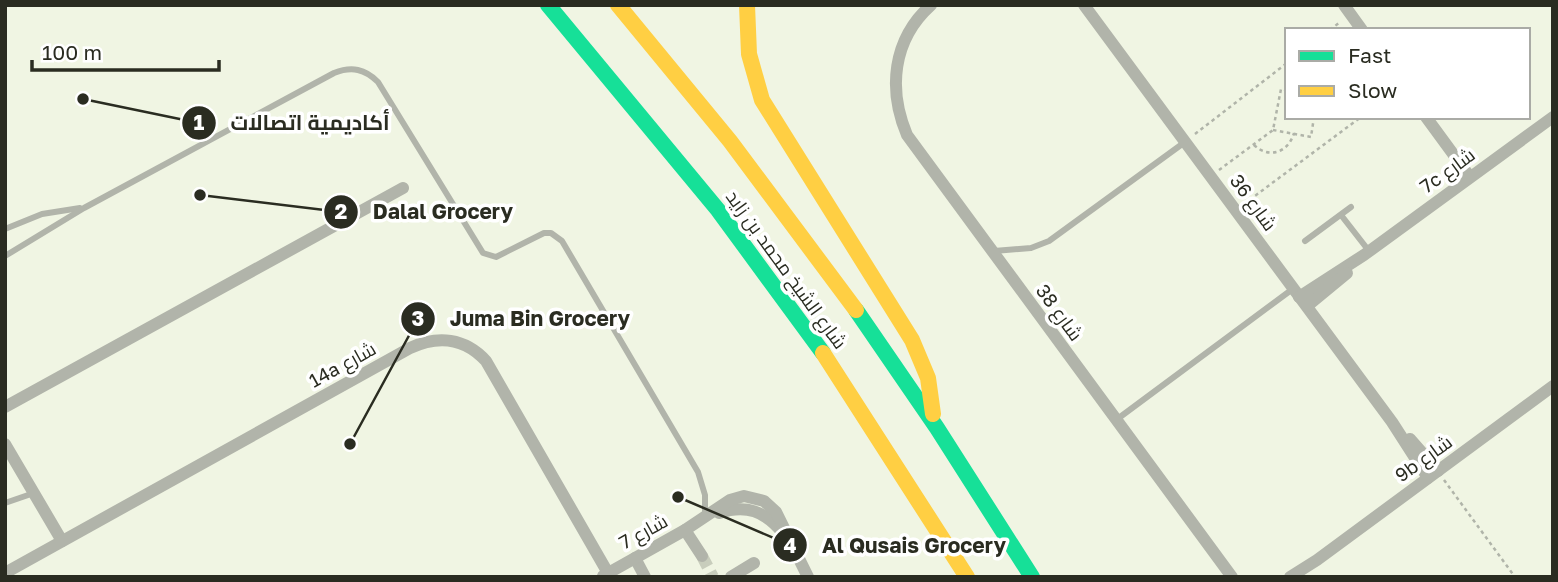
<svg xmlns="http://www.w3.org/2000/svg" width="1558" height="582" font-family="'Golos Text',Cairo,sans-serif">
	<style>
		.lines { fill: none; stroke-linecap: round; stroke-linejoin: round }
		.street-tunnel { stroke: #c8cdbc; stroke-width: 12; stroke-dasharray: 12 6; stroke-linecap: butt }
		.path { stroke: #b0b4a9; stroke-width: 2.5; stroke-dasharray: 3.5 3.5; stroke-linecap: butt }
		.lane { stroke: #b1b4aa; stroke-width: 6 }
		.street { stroke: #b1b4aa; stroke-width: 12 }
		.fast { stroke: #16e098; stroke-width: 16 }
		.slow { stroke: #ffcf43; stroke-width: 16 }
		.labels { text-anchor: middle; dominant-baseline: central; stroke-width: 7; stroke-linejoin: round; paint-order: stroke }
		.street-label { font-size: 19px; fill: #2a2c21; stroke: #fff }
		.leader { fill: none; stroke: #2a2c21; stroke-width: 2.5 }
		.callout-dot { fill: #2a2c21; stroke: #fff; stroke-width: 2.5 }
		.mark-label { font-size: 21px; text-anchor: middle; font-weight: bold; fill: #fff }
		.callout-label { font-size: 21px; text-anchor: middle; font-weight: bold; fill: #2a2c21; stroke: #fff; stroke-width: 7; stroke-linejoin: round; paint-order: stroke }
	</style>
	<rect width="100%" height="100%" fill="#f0f5e3"/>
	<g class="lines">
		<polyline class="street-tunnel" points="702,556 713,577"/>
		<g class="path">
			<polyline points="1330,30 1340,22"/>
			<polyline points="1273,130 1311,137 1314,117"/>
			<polyline points="1195,134 1287,63"/>
			<path d="M1254,145C1269,159 1288,153 1294,133"/>
			<polyline points="1219,170 1273,130 1281,89 1287,90"/>
			<polyline points="1244,204 1361,117"/>
			<polyline points="1444,480 1515,577"/>
		</g>
		<g class="lane">
			<polyline points="1341,215 1369,251"/>
			<polyline points="5,229 42,214 80,208"/>
			<polyline points="1305,241 1351,207"/>
			<polyline points="994,251 1031,248 1049,241 1185,142"/>
			<path d="M5,256L84,208L334,73C352,66 365,69 378,82L483,253L496,257L544,233H551L562,241L698,472L705,495V517"/>
			<polyline points="1116,420 1294,288"/>
			<polyline points="5,503 34,493"/>
		</g>
		<g class="street">
			<path d="M931,5C892,40 888,90 907,135L1232,577"/>
			<polyline points="1084,5 1392,422 1428,478"/>
			<polyline points="1344,5 1362,30"/>
			<polyline points="1426,117 1470,177"/>
			<polyline points="1299,297 1364,255 1553,117"/>
			<polyline points="1307,306 1347,273"/>
			<polyline points="5,407 403,188"/>
			<polyline points="1410,439 1438,471"/>
			<polyline points="5,444 62,541"/>
			<path d="M719,513C746,504 765,511 783,533"/>
			<polyline points="685,530 702,556"/>
			<polyline points="635,558 645,577"/>
			<path d="M5,573L410,348C438,335 465,338 486,361L608,573"/>
			<polyline points="603,576 685,530 730,500 744,496 764,501 776,512 808,577"/>
			<polyline points="731,577 754,563"/>
			<polyline points="1290,577 1317,560 1553,386"/>
		</g>
		<g class="fast">
			<polyline points="548,5 718,210 823,353"/>
			<polyline points="856,310 937,428 1032,577"/>
		</g>
		<g class="slow">
			<polyline points="618,5 730,141 856,310"/>
			<polyline points="747,5 749,54 762,100 912,340 928,378 933,414"/>
			<polyline points="823,353 967,577"/>
		</g>
	</g>
	<g class="labels">
		<g class="street-label">
			<text transform="translate(1447 170) rotate(-36)">7c شارع</text>
			<text transform="translate(1254 202) rotate(54)">شارع 36</text>
			<text transform="translate(787 269) rotate(54)">شارع الشيخ محمد بن زايد</text>
			<text transform="translate(1060 312) rotate(54)">شارع 38</text>
			<text transform="translate(342 364) rotate(-29)">14a شارع</text>
			<text transform="translate(1423 458) rotate(-36)">9b شارع</text>
			<text transform="translate(643 531) rotate(-29)">شارع 7</text>
		</g>
	</g>
	<path class="leader" d="M83 99L199 123M200 195L341 212M350 444L418 319M678 497L790 545"/>
	<g class="callout-dot">
		<circle cx="83" cy="99" r="7"/>
		<circle cx="200" cy="195" r="7"/>
		<circle cx="350" cy="444" r="7"/>
		<circle cx="678" cy="497" r="7"/>
		<circle cx="199" cy="123" r="18"/>
		<circle cx="341" cy="212" r="18"/>
		<circle cx="418" cy="319" r="18"/>
		<circle cx="790" cy="545" r="18"/>
	</g>
	<g class="mark-label">
		<text x="199" y="130">1</text>
		<text x="341" y="219">2</text>
		<text x="418" y="326">3</text>
		<text x="790" y="553">4</text>
	</g>
	<g class="callout-label">
		<text x="310" y="130">أكاديمية اتصالات</text>
		<text x="443" y="219">Dalal Grocery</text>
		<text x="540" y="326">Juma Bin Grocery</text>
		<text x="914" y="553">Al Qusais Grocery</text>
	</g>
	<rect width="1558" height="582" fill="none" stroke="#2a2c21" stroke-width="14"/>
	<rect x="1285" y="28" width="245" height="91" fill="#ffffff" stroke="#aaaba6" stroke-width="2"/>
	<rect x="1299" y="51" width="35" height="10" fill="#16e098" stroke="#aaaba6" stroke-width="2"/>
	<text x="1348" y="63" font-size="21" fill="#2a2c21">Fast</text>
	<rect x="1299" y="86" width="35" height="10" fill="#ffcf43" stroke="#aaaba6" stroke-width="2"/>
	<text x="1348" y="98" font-size="21" fill="#2a2c21">Slow</text>
	<path d="M32 60v10h187v-10" fill="none" stroke="#2a2c21" stroke-width="3.5"/>
	<text x="42" y="60" font-size="21" fill="#2a2c21" stroke="#ffffff" stroke-width="5" paint-order="stroke">100 m</text>
</svg>
